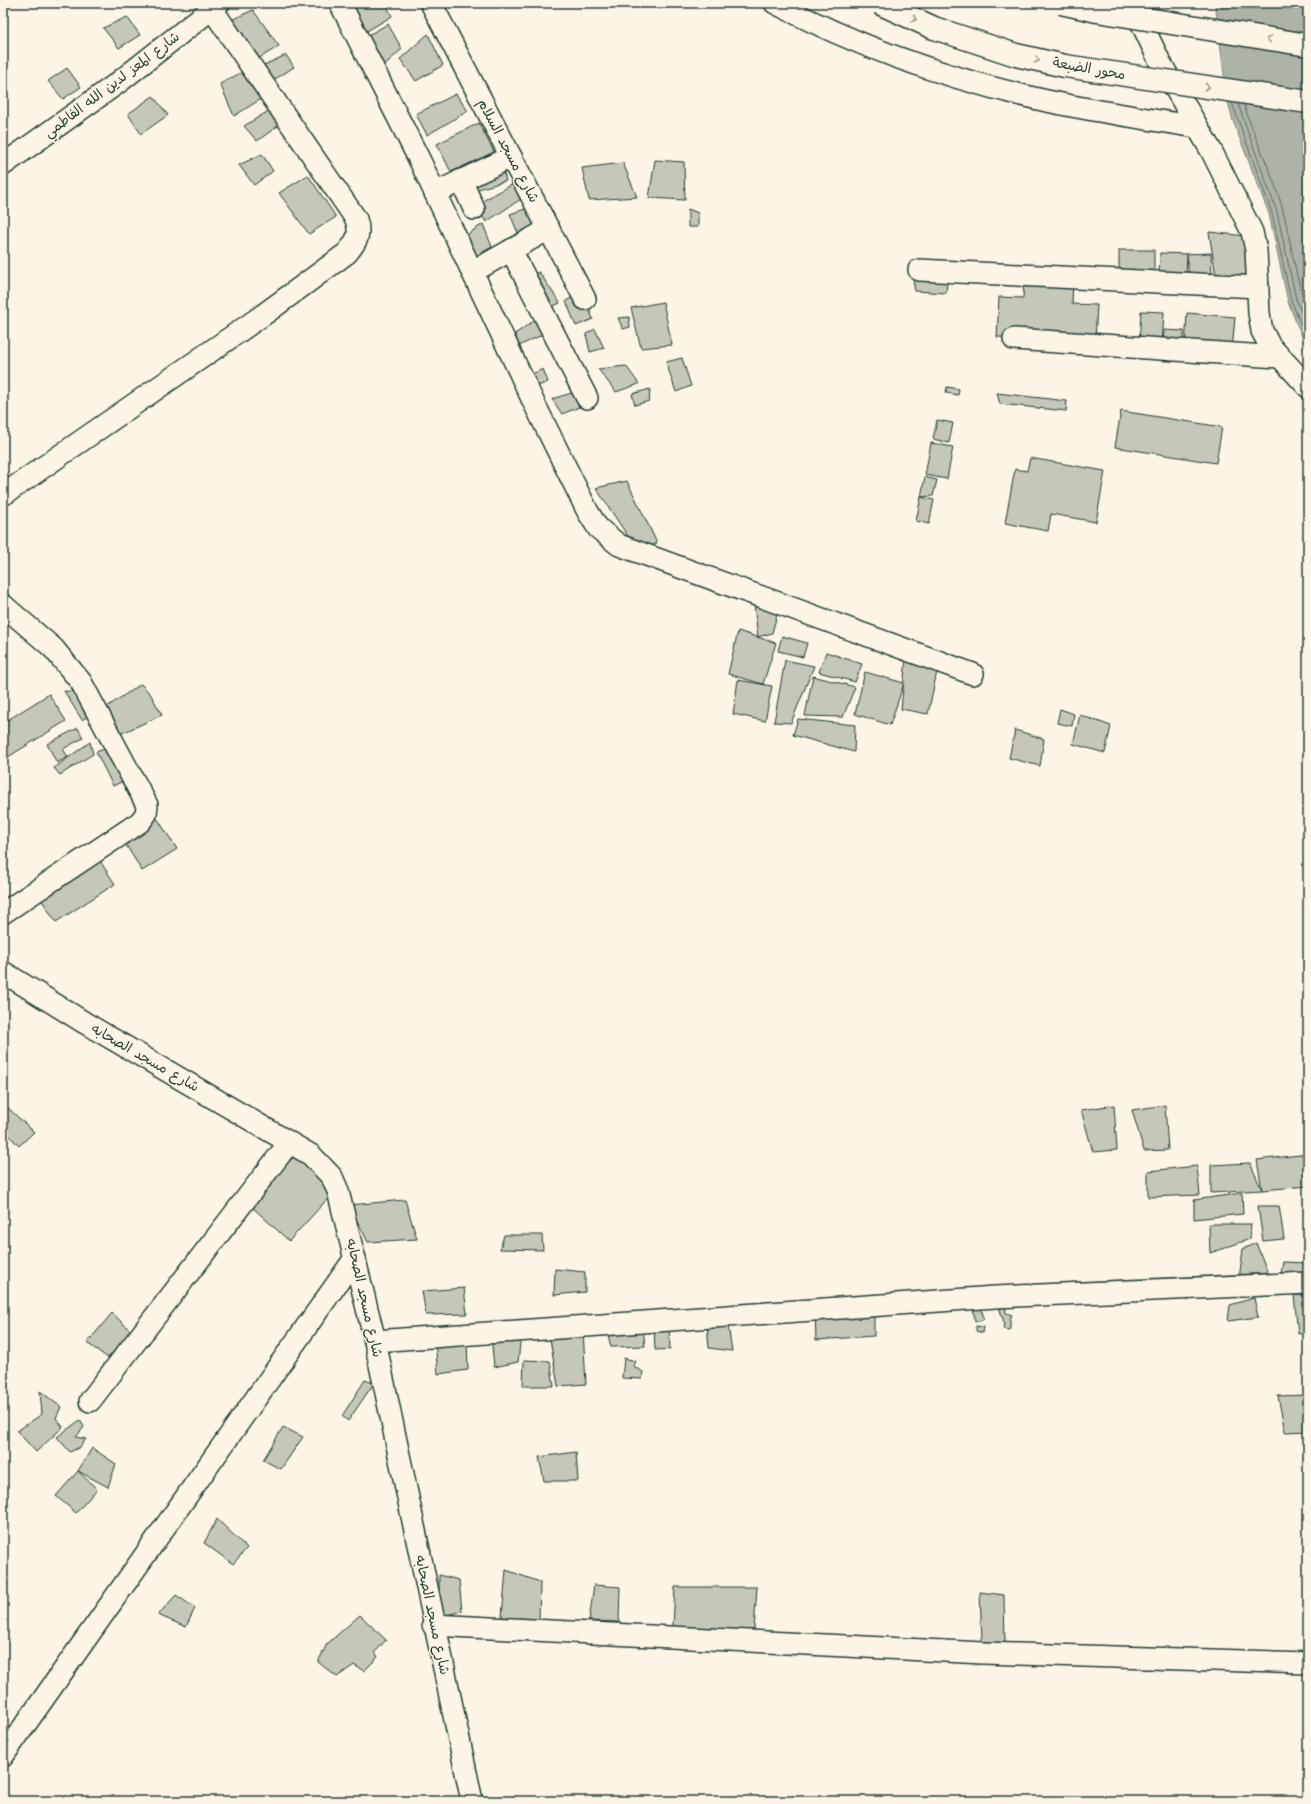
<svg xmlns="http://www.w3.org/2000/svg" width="1311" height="1804" font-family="'Architects Daughter','Playpen Sans Arabic',sans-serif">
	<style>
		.water { fill: #aeb3a7; stroke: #758479 }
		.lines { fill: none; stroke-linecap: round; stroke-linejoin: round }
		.shore { stroke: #586c62; stroke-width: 1 }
		.building { fill: #c5c7b9; stroke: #1f3d34 }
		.minor-casing { stroke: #1f3d34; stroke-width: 24 }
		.minor { stroke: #fcf5e5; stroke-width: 21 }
		.motorway-bridge-casing { stroke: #1f3d34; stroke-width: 25; stroke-linecap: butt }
		.motorway-bridge { stroke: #fcf5e5; stroke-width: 22 }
		.oneway { stroke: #8e998c }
		.labels { text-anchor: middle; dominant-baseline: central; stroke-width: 3; stroke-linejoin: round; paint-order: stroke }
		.street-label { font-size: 14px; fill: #1f3d34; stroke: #fcf5e5 }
	</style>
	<rect width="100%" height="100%" fill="#fcf5e5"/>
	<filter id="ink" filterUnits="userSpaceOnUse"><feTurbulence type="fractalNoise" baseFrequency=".025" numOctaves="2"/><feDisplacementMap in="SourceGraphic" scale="8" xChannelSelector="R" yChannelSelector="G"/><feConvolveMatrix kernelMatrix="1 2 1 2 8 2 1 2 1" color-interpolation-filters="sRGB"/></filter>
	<g filter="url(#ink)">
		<polygon class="water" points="1215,3 1308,3 1308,352 1288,302 1269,214 1233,121 1227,98"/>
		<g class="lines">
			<g class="shore">
				<polyline points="1232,103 1272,213 1291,300 1308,342"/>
				<polyline points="1238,104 1277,212 1296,299 1308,328"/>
				<path d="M1244,105C1255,141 1274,175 1283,211C1292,245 1295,279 1308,312"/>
			</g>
		</g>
		<g class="building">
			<polygon points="360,3 385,3 392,16 359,36 347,12"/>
			<polygon points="253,10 279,46 250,64 227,22"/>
			<polygon points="127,17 140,35 119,48 103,28"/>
			<polygon points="388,24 402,49 379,70 361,39"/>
			<polygon points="428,34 443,65 416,81 400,59"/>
			<polygon points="286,55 294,67 269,83 260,67"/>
			<polygon points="67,68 81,87 63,99 48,81"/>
			<polygon points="246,70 261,99 234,116 220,84"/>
			<polygon points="456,94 468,111 427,135 416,114"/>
			<polygon points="153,96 168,115 141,134 128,114"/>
			<polygon points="272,109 282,123 257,141 244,126"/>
			<polygon points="479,123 494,152 451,172 437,144"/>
			<polygon points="262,154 273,171 254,185 239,165"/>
			<polygon points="655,160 684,162 685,200 649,198"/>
			<polygon points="623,163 637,197 589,200 582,168"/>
			<polygon points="502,167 506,181 478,189 470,176"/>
			<polygon points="308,175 336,217 309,234 279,193"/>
			<polygon points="515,183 524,197 486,222 475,205"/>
			<polygon points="528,208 540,226 518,233 510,214"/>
			<polygon points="688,209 698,213 698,227 688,227"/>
			<polygon points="483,224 492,247 476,256 465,236"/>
			<polygon points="1209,232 1246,236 1253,277 1217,283"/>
			<rect x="1119" y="250" width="35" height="24"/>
			<polygon points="1160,253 1187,254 1186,277 1159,275"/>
			<polygon points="1211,253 1212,278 1189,279 1187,254"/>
			<polygon points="911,270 948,273 946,293 915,291"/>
			<polygon points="539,272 560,303 542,311 528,277"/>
			<polygon points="1024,279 1073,281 1072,304 1097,305 1095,341 997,337 999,297 1023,298"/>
			<polygon points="582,292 593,319 576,326 566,301"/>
			<polygon points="663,302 672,345 641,348 631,308"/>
			<polygon points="1141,311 1164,312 1162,346 1139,345"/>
			<polygon points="1187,313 1235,317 1232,351 1185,347"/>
			<polygon points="539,317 546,333 519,346 515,334"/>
			<polygon points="629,317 630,327 623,329 618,318"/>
			<polygon points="595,329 604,348 590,352 586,334"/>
			<polygon points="1164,330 1184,331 1183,347 1163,346"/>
			<polygon points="682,358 691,386 676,392 666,362"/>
			<polygon points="626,366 639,384 616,392 598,369"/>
			<polygon points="543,369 548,382 538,386 532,374"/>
			<polygon points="947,387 959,389 958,395 946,393"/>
			<polygon points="650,389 649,401 635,405 632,394"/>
			<polygon points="575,392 584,405 562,414 552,399"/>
			<polygon points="997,393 1067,401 1066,411 1000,404"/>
			<polygon points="1121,411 1222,427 1216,463 1115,447"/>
			<polygon points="937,420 953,423 949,443 933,439"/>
			<polygon points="931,443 953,447 947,479 925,475"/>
			<polygon points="1030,458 1105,471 1096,522 1051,514 1048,531 1005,523 1015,469 1027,471"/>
			<polygon points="925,477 937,480 933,496 921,497"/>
			<polygon points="627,481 657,543 639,553 596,488"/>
			<polygon points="921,497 934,500 929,524 916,521"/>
			<polygon points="754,605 778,611 772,633 758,637"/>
			<polygon points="738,631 776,643 763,684 728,674"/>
			<polygon points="782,636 807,643 803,657 778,651"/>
			<polygon points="826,652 862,664 855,682 819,672"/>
			<polygon points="906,658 939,662 928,714 901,709"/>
			<polygon points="785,660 814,666 791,723 774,722"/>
			<polygon points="865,672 904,683 890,725 855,714"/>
			<polygon points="813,676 855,687 843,717 805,716"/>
			<polygon points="738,680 772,686 765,721 733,714"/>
			<polygon points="141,684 151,695 162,715 120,734 101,711"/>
			<polygon points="64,691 82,692 94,712 82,720"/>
			<polygon points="49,694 66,721 8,757 3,750 3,723"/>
			<polygon points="1060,709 1074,714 1072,726 1057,723"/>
			<polygon points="1080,715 1111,726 1105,753 1073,744"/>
			<polygon points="798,719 855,725 854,752 793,735"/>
			<polygon points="78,728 83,738 63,749 68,757 57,763 47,744"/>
			<polygon points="1015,730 1044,739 1040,766 1009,758"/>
			<polygon points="90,742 93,754 60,775 54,768"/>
			<polygon points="110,747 127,779 113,786 96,752"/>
			<polygon points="157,818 177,849 142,871 123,840"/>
			<polygon points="98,858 115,884 56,922 39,896"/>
			<polygon points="1114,1105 1117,1150 1093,1152 1081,1110"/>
			<polygon points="1165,1105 1168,1150 1144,1151 1132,1110"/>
			<polygon points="6,1106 34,1132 19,1146 3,1129 3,1109"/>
			<polygon points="298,1152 333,1193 289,1241 250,1205"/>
			<polygon points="1308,1154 1308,1186 1262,1190 1257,1160"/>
			<polygon points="1250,1163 1262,1190 1211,1193 1211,1165"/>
			<polygon points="1197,1166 1200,1195 1148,1197 1148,1171"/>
			<polygon points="1242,1193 1243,1214 1194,1219 1194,1200"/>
			<polygon points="405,1200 417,1239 368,1242 349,1205"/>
			<polygon points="1258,1206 1279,1206 1284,1239 1263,1241"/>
			<polygon points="1209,1224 1251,1224 1250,1239 1210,1253"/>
			<polygon points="504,1235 542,1235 543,1250 500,1249"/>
			<polygon points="1256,1243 1269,1276 1239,1279 1243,1249"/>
			<polygon points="1283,1262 1308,1263 1308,1282 1280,1280"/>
			<polygon points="555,1269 585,1272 585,1292 554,1295"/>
			<polygon points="464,1288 467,1314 426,1315 422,1291"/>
			<polygon points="1294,1295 1308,1295 1308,1333 1298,1334"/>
			<polygon points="1254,1298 1258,1317 1228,1321 1230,1305"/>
			<polygon points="998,1304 1005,1305 1006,1313 1012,1315 1010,1319 1010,1330 1003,1329 1004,1322"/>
			<polygon points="973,1307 981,1307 984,1319 980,1321 975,1321"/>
			<polygon points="874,1309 874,1336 816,1340 815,1313"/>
			<polygon points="112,1313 131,1331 108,1358 87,1343"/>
			<polygon points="707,1323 728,1325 732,1351 709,1348"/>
			<polygon points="669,1324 670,1349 655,1350 654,1327"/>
			<polygon points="976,1326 984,1327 983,1333 976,1331"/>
			<polygon points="606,1327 643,1328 645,1346 611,1347"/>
			<polygon points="583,1330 586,1384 558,1386 549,1333"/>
			<polygon points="521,1334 518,1362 494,1367 491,1336"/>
			<polygon points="467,1339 468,1370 438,1374 435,1341"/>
			<polygon points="624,1358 635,1361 633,1366 643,1372 642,1379 622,1378"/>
			<polygon points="524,1360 550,1361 554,1386 523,1386"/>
			<polygon points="365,1380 374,1383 348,1421 342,1416"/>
			<polygon points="40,1391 61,1407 56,1418 63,1427 36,1452 17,1431 42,1414"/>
			<polygon points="1308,1395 1308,1431 1285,1432 1278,1396"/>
			<polygon points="80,1420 84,1427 76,1437 86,1439 80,1447 70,1452 57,1437"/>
			<polygon points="283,1427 303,1437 281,1469 263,1460"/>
			<polygon points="92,1448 116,1464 108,1487 78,1471"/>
			<polygon points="576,1452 578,1481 544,1481 539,1457"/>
			<polygon points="78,1471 97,1489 76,1513 56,1496"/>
			<polygon points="217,1519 247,1548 233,1564 204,1543"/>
			<polygon points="506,1570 540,1582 539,1621 502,1617"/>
			<polygon points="439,1575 459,1580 462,1611 439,1617"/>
			<polygon points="594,1585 620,1587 619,1622 589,1621"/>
			<polygon points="675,1587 757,1587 754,1630 673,1627"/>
			<polygon points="980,1592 1004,1595 1005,1643 982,1642"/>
			<polygon points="176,1595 195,1608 186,1627 158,1615"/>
			<polygon points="360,1615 386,1640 375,1652 378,1657 364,1671 354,1665 337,1677 318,1662 327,1644"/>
		</g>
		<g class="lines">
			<defs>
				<g id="minor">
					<polyline points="340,3 420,161 534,403 588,512 598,528 619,545 973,674"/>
					<polyline points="431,3 585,299"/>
					<path d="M775,3C858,47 946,78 1038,99C1090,111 1144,118 1197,127"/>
					<polyline points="1132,3 1160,62 1212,152 1252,232 1256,250 1259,313 1262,331 1270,346 1308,387"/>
					<polyline points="3,165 119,82 219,3"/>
					<polyline points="461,180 474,209"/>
					<polyline points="435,193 511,157"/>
					<polyline points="511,250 587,398"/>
					<polyline points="919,270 1258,287"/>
					<polyline points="472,272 549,229"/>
					<polyline points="1014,339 1279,357"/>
					<path d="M3,495L263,315L347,253C357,241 361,235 356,219L212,9"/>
					<polyline points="3,605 53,648 81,682 147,805 146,814 140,822 3,913"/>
					<polyline points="3,972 85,1023 311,1155 332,1177 338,1191 375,1341 472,1801"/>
					<polyline points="375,1341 995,1297 1308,1283"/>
					<polyline points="90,1401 289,1143"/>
					<polyline points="433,1625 983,1653 1308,1663"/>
					<polyline points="3,1756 355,1258"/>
				</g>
			</defs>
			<use href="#minor" class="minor-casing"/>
			<use href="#minor" class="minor"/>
			<defs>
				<g id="motorway-bridge">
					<polyline points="879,3 934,28 1016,55 1065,66 1308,102"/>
					<polyline points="1061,3 1097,11 1308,45"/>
				</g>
			</defs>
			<use href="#motorway-bridge" class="motorway-bridge-casing"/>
			<use href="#motorway-bridge" class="motorway-bridge"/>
		</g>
		<defs><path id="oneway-chevron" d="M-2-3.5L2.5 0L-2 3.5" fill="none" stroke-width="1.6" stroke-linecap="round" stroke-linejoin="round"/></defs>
		<g class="oneway">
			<use href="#oneway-chevron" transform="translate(914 19) rotate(24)"/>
			<use href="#oneway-chevron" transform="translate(1269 39) rotate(-171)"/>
			<use href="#oneway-chevron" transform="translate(1037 60) rotate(13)"/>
			<use href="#oneway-chevron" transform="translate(1207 87) rotate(8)"/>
		</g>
	</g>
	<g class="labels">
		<g class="street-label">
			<text transform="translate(1089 69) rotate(10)">محور الضبعة</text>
			<text transform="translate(112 85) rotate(-37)">شارع المعز لدين الله الفاطمي</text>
			<text transform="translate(508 151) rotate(62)">شارع مسجد السلام</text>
			<text transform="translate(145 1058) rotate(30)">شارع مسجد الصحابه</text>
			<text transform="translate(364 1298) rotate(77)">شارع مسجد الصحابه</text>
			<text transform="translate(432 1615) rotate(78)">شارع مسجد الصحابه</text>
		</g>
	</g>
	<rect width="1311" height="1804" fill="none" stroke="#fcf5e5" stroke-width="16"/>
	<rect x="8" y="8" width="1295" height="1788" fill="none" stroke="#1f3d34" stroke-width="1.5" filter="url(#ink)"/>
</svg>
